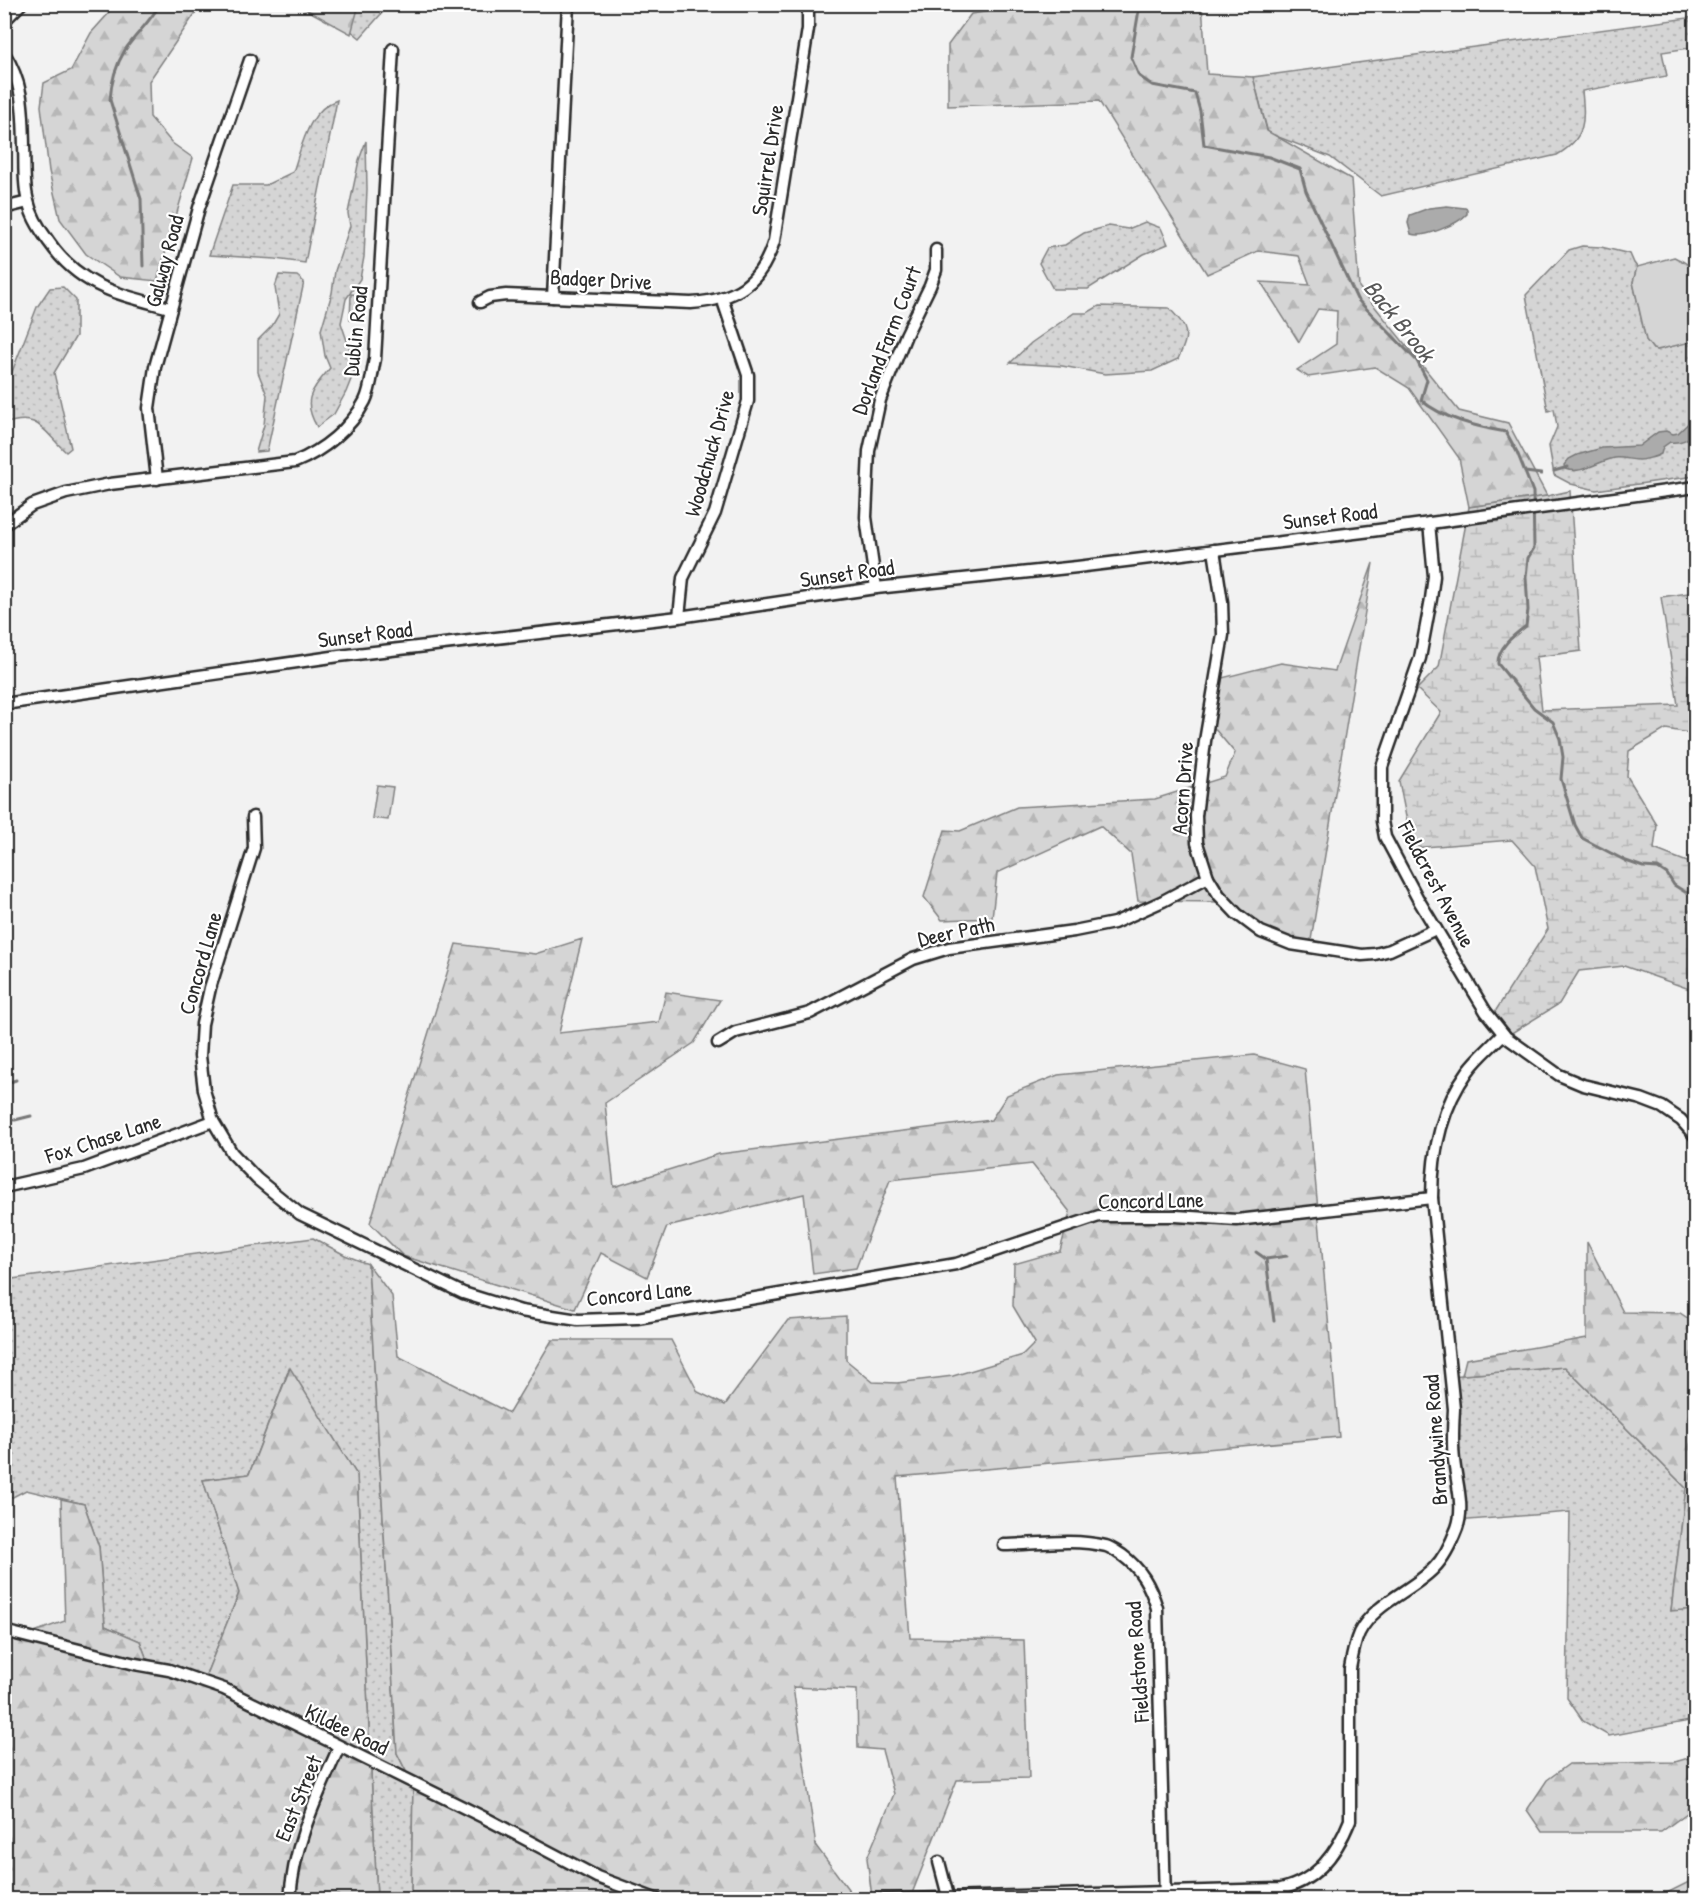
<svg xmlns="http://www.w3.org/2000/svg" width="1700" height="1904" font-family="'Patrick Hand',sans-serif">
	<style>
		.green { fill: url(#green-dots); stroke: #808080; stroke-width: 1.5 }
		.forest { fill: url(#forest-firs); stroke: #808080; stroke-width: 1.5 }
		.wetland { fill: url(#wetland-marsh); stroke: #808080; stroke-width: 1.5 }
		.pitch { fill: #d5d5d5; stroke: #808080; stroke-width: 1.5 }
		.water { fill: #ababab; stroke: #787878; stroke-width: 1.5 }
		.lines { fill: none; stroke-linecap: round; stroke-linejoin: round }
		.stream { stroke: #787878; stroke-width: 3 }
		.minor-casing { stroke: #2b2b2b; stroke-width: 15 }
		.minor { stroke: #fff; stroke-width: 10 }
		.labels { text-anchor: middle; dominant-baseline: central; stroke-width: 4.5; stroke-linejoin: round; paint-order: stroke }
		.street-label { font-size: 22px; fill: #2b2b2b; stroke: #fff }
		.water-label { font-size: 24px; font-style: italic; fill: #585858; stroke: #fff }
	</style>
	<defs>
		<pattern id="green-dots" width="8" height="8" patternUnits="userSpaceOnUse" patternTransform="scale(1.5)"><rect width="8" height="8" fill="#d5d5d5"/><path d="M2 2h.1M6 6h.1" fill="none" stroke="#b7b7b7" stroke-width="1.8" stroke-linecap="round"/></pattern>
		<pattern id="forest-firs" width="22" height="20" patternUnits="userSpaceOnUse" patternTransform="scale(1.5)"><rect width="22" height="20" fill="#d5d5d5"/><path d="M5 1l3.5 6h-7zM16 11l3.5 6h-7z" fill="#b7b7b7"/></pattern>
		<pattern id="wetland-marsh" width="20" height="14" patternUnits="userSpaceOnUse" patternTransform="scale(1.5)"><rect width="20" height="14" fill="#d5d5d5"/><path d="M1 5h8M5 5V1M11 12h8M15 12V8" fill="none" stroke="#b7b7b7"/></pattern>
	</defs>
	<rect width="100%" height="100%" fill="#f2f2f2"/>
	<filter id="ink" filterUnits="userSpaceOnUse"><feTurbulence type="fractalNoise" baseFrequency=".0167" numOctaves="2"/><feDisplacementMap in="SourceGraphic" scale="12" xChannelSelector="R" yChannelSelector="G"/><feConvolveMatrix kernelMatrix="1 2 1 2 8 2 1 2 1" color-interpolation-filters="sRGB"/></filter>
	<g filter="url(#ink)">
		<g class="green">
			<polygon points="319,5 389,5 360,38"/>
			<path d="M1695,17V47L1662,52L1667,76L1582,91C1585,122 1586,138 1557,155L1381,196L1330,157L1268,133L1253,77Z"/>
			<path d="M337,100L305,263L275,259L209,255L233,185H266L293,172C302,146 308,110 337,100Z"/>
			<path d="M366,141L367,189L364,257L360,279L346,299L341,323L356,367L346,392L334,414L317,427C301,399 312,390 330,368L325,356L321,330L332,293L335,271L350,226L348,213L359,160Z"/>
			<polygon points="1145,222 1161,228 1168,244 1144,254 1088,289 1053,289 1039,263 1047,248 1065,245 1084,233 1109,226 1128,229"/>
			<polygon points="1582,246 1601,247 1630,254 1634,263 1637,267 1633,282 1646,340 1653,349 1657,350 1692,341 1695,346 1695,476 1596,490 1571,484 1554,475 1549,446 1557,427 1554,409 1548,411 1526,295 1569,250"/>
			<polygon points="279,275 297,276 304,282 267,451 256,452 264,425 267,395 258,372 258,340 272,326 279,314 275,287"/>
			<path d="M63,287L76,300V336L54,373L71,448L66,452C42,430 39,412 4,424L5,390L37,307L50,288Z"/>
			<polygon points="351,294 364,295 363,320 350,320"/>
			<path d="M1099,306L1169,308C1189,329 1190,333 1178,359L1152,371L1105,374L1062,366L1010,363L1031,343L1074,313H1087Z"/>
			<polygon points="313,1238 345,1255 368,1264 397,1753 413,1785 411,1899 377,1899 357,1475 289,1369 249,1474 203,1480 239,1593 203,1682 149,1665 140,1641 105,1626 99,1547 84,1504 26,1490 5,1501 5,1280"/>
			<polygon points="1565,1367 1686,1488 1671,1610 1695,1609 1695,1720 1609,1736 1583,1721 1567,1698 1570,1512 1456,1521 1450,1376"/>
		</g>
		<g class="forest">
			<polygon points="111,5 201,5 149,81 150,117 172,143 193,158 157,281 120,277 86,254 60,219 49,171 41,106 44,83 71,70 91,33 108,14"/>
			<polygon points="298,5 359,5 351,34"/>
			<polygon points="1031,5 1202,5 1207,74 1253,77 1267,131 1351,179 1359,287 1459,411 1508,423 1547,496 1469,507 1459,458 1409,388 1375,367 1308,377 1297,370 1336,344 1337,311 1318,309 1299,342 1261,282 1310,285 1299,256 1258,251 1207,274 1099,101 948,106 948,45 971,14"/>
			<polygon points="1373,563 1310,946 1248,927 1225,902 1138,901 1131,854 1100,826 997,873 992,918 942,920 924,897 945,830 960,831 1017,807 1155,799 1225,777 1235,753 1214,728 1222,678 1281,663 1335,671"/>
			<polygon points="582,939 559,1033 659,1022 666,992 720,1000 694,1043 605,1103 614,1187 719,1154 991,1120 1007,1095 1058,1075 1254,1055 1305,1069 1339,1437 897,1477 910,1638 1024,1640 1029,1778 957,1780 911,1896 872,1897 867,1858 894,1794 882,1750 858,1748 857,1690 793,1687 816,1846 854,1897 813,1897 813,1900 411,1899 413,1785 397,1753 368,1264 392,1296 398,1356 509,1413 552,1340 671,1340 698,1392 725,1405 788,1320 846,1316 846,1360 873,1382 897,1383 953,1376 1023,1355 1035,1343 1013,1306 1014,1264 1060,1251 1070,1212 1032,1164 890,1180 856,1268 813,1274 804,1194 667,1227 647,1277 601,1253 575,1309 403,1256 370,1223 456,944 535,954"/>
			<polygon points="1587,1242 1623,1312 1680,1313 1695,1323 1695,1609 1671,1611 1686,1488 1565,1367 1462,1375 1466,1359 1587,1338"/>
			<polygon points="290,1368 357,1475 377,1899 5,1899 4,1632 23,1636 65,1621 61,1499 84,1504 99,1547 105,1626 140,1641 149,1665 203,1682 239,1593 203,1480 249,1474"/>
			<polygon points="1695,1756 1695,1807 1661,1832 1542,1832 1527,1810 1547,1780 1569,1764 1675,1762"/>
			<polygon points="1695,1870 1695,1899 1655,1899 1689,1882"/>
		</g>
		<polygon class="wetland" points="1570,491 1581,651 1536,657 1542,710 1678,705 1661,597 1695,592 1695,734 1666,729 1629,751 1627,776 1657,825 1654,849 1695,865 1695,991 1624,966 1579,971 1559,1004 1505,1037 1491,1018 1548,929 1535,866 1512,840 1412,848 1399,781 1441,712 1417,689 1439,667 1469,507 1547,496"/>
		<g class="pitch">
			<path d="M1674,257C1678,259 1683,261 1687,264C1698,273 1696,325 1695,341L1657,350L1653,349L1646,340L1633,282L1637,267Z"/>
			<polygon points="377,785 393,787 388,820 372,818"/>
		</g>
		<g class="water">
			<path d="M1447,206L1465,208L1467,209V214C1458,224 1423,239 1411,234L1408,223L1410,215L1429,208Z"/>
			<path d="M1695,417V432C1687,440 1682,443 1670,442L1663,447L1661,454C1656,457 1644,460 1638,460C1630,460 1623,457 1615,458C1598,461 1582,475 1565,469L1564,465L1569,459L1577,455L1602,448L1639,446L1658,432L1666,431L1673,434L1678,433Z"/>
		</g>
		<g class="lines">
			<g class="stream">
				<path d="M1140,4L1131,57L1139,76L1152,85L1195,93L1200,111L1204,145L1269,157L1300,169L1306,191L1357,299L1417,361L1427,380L1421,400C1443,419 1478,427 1506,432L1517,452L1533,492L1534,548L1528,558L1526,577L1528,610L1526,626C1514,635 1497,648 1498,664L1534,708L1553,722L1560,739L1563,757L1561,779L1575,825L1582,838L1626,861L1643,867L1658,868L1667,874L1674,885L1685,892L1696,894"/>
				<path d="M143,266L141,199L110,100C111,83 116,65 125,50C135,35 150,22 160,4"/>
				<polyline points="1554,471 1568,467"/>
				<polyline points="1525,472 1541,474"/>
				<polyline points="4,1084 16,1080"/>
				<polyline points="4,1119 15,1120 31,1116"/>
				<polyline points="1256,1252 1266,1259 1287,1256"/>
				<polyline points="1266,1259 1274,1321"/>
			</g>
			<defs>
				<g id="minor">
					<polyline points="4,21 21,4"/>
					<path d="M4,53C24,85 23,110 24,146C25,164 23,184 28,201C31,215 40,230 49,242C81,288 119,294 170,308"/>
					<polyline points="4,208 28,202"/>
					<polyline points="553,297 568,4"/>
					<path d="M480,302L490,297L506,295L691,303C735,300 761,284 774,241L808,29V4"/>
					<polyline points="157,479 149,408 155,367 199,208 250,60"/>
					<polyline points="1429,523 1434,576 1431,599 1420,658 1382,767 1382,821 1385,837 1418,899 1486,1012 1506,1037 1559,1075 1583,1085 1641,1099 1662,1107 1681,1120 1696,1137"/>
					<path d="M4,525L32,505L66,493L110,484L295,462C323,451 351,428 365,401C371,389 372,372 375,359L393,49"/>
					<polyline points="1214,550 1222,602 1223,635 1205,741 1196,816 1197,843 1208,877 1219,895 1237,914 1261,932 1291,944 1362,955 1375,954 1390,950 1436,929"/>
					<polyline points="876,588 866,517 869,451 880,400 906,335 930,286 936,270 936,250"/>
					<polyline points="679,617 683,578 715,513 748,401 748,375 722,298"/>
					<polyline points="4,704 339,656 679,617 876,588 1077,567 1371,531 1696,487"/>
					<polyline points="253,817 254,848 210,988 202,1024 200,1056 204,1090 213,1121 232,1153 257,1179 300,1214 463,1293 521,1311 578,1320 637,1318 956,1264 1099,1216 1176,1216 1237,1220 1432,1198"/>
					<polyline points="718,1043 736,1032 810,1013 913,959 949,948 1074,931 1114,923 1163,901 1208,877"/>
					<polyline points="4,1187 84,1169 213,1121"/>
					<path d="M1004,1545C1037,1544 1074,1538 1106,1546C1112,1548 1117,1552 1122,1555C1141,1569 1150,1585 1157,1608L1165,1899"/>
					<polyline points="4,1631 135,1664 169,1670 224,1689 487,1819 597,1877 658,1900"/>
					<polyline points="939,1862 949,1900"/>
					<path d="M290,1900C293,1844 317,1797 339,1747"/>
					<path d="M871,1900L1281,1889C1317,1881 1337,1853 1350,1820V1669C1352,1657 1354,1644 1359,1633C1374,1603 1412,1591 1434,1568C1444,1558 1452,1541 1457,1528C1465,1507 1456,1481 1454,1460C1452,1443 1453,1426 1454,1409L1432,1198C1432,1153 1441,1108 1468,1071C1478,1057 1492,1046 1503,1034"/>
				</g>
			</defs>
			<use href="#minor" class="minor-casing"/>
			<use href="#minor" class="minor"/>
		</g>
	</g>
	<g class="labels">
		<g class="street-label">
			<text transform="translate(767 160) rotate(-81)">Squirrel Drive</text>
			<text transform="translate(164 261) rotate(-75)">Galway Road</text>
			<text transform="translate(601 279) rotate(3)">Badger Drive</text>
			<text transform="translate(355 331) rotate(-84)">Dublin Road</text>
			<text transform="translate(886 340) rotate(-69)">Dorland Farm Court</text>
			<text transform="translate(709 453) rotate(-74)">Woodchuck Drive</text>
			<text transform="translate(1330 516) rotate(-7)">Sunset Road</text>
			<text transform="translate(847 573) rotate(-8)">Sunset Road</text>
			<text transform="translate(365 634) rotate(-7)">Sunset Road</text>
			<text transform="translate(1182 788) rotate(-86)">Acorn Drive</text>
			<text transform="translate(1437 884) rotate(62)">Fieldcrest Avenue</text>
			<text transform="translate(956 931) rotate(-12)">Deer Path</text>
			<text transform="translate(200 963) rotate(-74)">Concord Lane</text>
			<text transform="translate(103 1138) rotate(-18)">Fox Chase Lane</text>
			<text transform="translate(1151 1200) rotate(-1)">Concord Lane</text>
			<text transform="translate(639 1293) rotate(-6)">Concord Lane</text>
			<text transform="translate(1435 1440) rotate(-94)">Brandywine Road</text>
			<text transform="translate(1137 1662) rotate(-94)">Fieldstone Road</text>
			<text transform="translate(347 1729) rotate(26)">Kildee Road</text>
			<text transform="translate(298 1798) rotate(-68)">East Street</text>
		</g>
		<g class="water-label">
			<text transform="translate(1400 320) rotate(51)">Back Brook</text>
		</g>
	</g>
	<rect width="1700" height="1904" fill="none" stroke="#fff" stroke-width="24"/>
	<rect x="12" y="12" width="1676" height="1880" fill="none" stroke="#2b2b2b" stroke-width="2" filter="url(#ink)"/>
</svg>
